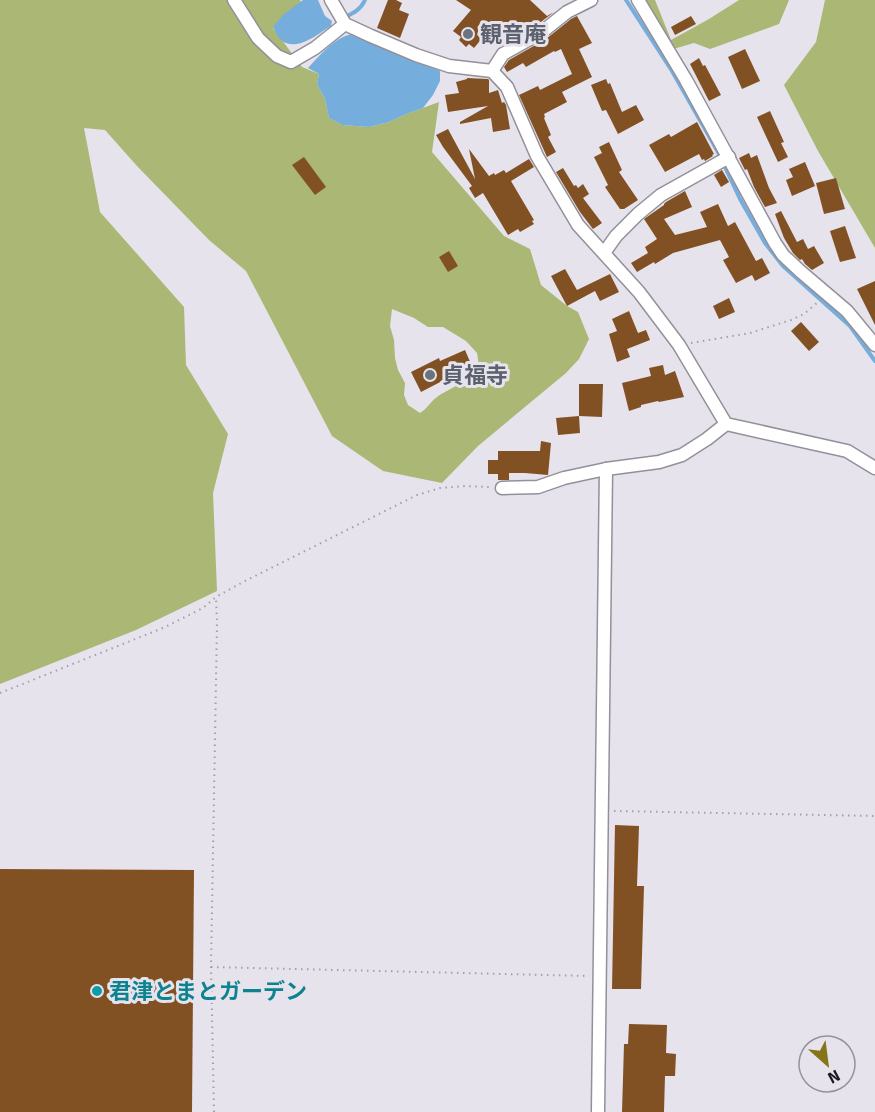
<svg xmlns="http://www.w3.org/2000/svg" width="875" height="1112" font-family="Signika,'Noto Sans JP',sans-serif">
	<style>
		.forest { fill: #aab775; fill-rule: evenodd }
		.water { fill: #75addc }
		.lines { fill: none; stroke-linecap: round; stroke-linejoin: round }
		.stream { stroke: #75addc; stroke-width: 4 }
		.building { fill: #825123 }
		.minor-casing { stroke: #94909a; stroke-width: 15 }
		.path { stroke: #a29fa7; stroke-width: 2; stroke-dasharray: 1.5 4.5; stroke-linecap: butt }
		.minor { stroke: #fff; stroke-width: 12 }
		.worship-dot { fill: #6b7280; stroke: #e6e3ed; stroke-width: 2 }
		.culture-dot { fill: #0f9aa8; stroke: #e6e3ed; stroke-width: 2 }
		.labels { text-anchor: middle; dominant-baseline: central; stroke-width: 6; stroke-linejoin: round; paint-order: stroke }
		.worship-label { font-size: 22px; font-weight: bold; fill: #5b616d; stroke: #e6e3ed; text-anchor: start }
		.culture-label { font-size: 22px; font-weight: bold; fill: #0d838f; stroke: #e6e3ed; text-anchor: start }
	</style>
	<rect width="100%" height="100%" fill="#e6e3ed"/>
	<g class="forest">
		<path d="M0,0H300L301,2L273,28L302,67L319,74L317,84L325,99L329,118L342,125L369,127L389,122L404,115L439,102L432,152L504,236L530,249L541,285L567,306L578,312L589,339L579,359L566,373L478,446L442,483L383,471L332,436L246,271L209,240L137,166L105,130L84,128L100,212L184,307L186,365L228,434L213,493L217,591L136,630L0,684ZM392,309L414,318L428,327H443L466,341L477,353L479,366C474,371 470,376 465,380C457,387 446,390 437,397C430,402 427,409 420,413L408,405L404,395L405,383L398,370L395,358L394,340L390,326Z"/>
		<polygon points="643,0 655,0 671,40 709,19 739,0 789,0 779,24 710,49 694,43 670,50"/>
		<polygon points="825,0 875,0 875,248 818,151 784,85 816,42"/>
	</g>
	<g class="water">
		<path d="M303,0H318L325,16L332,21L331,26C319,33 301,49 286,43C280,41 276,33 273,27L284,14Z"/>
		<path d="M353,34L440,71V81L433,95L423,108L404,115L389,122L369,127L342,125L329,118L325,99L317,84L319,74L308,68C319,56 336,36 353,34Z"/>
	</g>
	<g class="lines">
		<g class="stream">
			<polyline points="626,0 672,71 718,152 740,199 765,243 783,266 850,326 875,361"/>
			<path d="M345,17C354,13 361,9 365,0"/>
		</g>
	</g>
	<g class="building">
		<polygon points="388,0 396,0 402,3 399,10 409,14 400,38 377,28"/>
		<polygon points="456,0 530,0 547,16 554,12 537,25 515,38 503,24 489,35 489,43 484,36 474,48 469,44 466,47 459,40 461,37 453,31 471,10"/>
		<polygon points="577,16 592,43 579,49 592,77 562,92 567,102 544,114 545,117 544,118 551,135 548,137 556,152 547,157 519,95 538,86 540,90 572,74 561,49 555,52 554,51 526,67 523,63 507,72 504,67 509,60 546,39 571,19"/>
		<polygon points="691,16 696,24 675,35 671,27"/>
		<polygon points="745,49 760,81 742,89 728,57"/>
		<polygon points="699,58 703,66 705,65 721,95 709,101 690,64"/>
		<polygon points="467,78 488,79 489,80 489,93 498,90 502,103 504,102 506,105 510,129 493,132 491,118 460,124 460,122 488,106 448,112 445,95 459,93 456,82 467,79"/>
		<polygon points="606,79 608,84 610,83 622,112 636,105 644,120 618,134 606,110 602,111 591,85"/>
		<polygon points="770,111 784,142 781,143 788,157 778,162 757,117"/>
		<polygon points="697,122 714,154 712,155 713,156 705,161 704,159 702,160 699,154 665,172 649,145 669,134 671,137"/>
		<polygon points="448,129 475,179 469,149 489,176 494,173 495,175 504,170 506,173 529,159 534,167 511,181 534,220 532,221 534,224 520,232 518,229 508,235 483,193 475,198 469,188 472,186 443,147 436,135"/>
		<polygon points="609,142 622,170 619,172 638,200 624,209 620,209 605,187 608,185 594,157 602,153 599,147"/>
		<polygon points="749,153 751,158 757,155 769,188 777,203 765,207 754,187 747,169 745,170 739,158"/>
		<polygon points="304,157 326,187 315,195 292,165"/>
		<polygon points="805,162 815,186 792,196 786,180 793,177 789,169"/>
		<polygon points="563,168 574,186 576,185 578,188 583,184 589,194 583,198 602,223 593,229 580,212 556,172"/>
		<polygon points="722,170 729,182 721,187 714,175"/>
		<polygon points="836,178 845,209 824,214 816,183"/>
		<polygon points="685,191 692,207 664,219 675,235 707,227 700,212 718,204 728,226 735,222 756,261 762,258 770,273 755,281 752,275 736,283 723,260 729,257 720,240 673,253 655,264 654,262 637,272 631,263 648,253 645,247 657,239 644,219 664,205 664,204 666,202"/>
		<polygon points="781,211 797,242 803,239 808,249 814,246 824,263 812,270 805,264 802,259 800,260 793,253 784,238 775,214"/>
		<polygon points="845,226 856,258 840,262 830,231"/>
		<polygon points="449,251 458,266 448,272 439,257"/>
		<polygon points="565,269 577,290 610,274 619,292 600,301 595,291 567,306 551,276"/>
		<polygon points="875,281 875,325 857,289"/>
		<polygon points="729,298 735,312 719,319 713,306"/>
		<polygon points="629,311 638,333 646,330 650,340 627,349 630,357 617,362 609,334 617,331 612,319"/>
		<polygon points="801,322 819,342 809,351 791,331"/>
		<polygon points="465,350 471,364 447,375 448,378 421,392 411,372 439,358 440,361"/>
		<polygon points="663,365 665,375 675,371 684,397 659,402 658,401 641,405 641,407 629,411 622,383 651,376 649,368"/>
		<polygon points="579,384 603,384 602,417 579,416 580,433 558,435 556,418 579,416"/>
		<polygon points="541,441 551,443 548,475 525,473 509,473 509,480 498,480 498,474 488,474 488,460 498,460 498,451 540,451"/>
		<polygon points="615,825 639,826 637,886 644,886 641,989 612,989"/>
		<polygon points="0,869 194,870 192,1112 0,1112"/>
		<polygon points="629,1024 667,1025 666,1053 676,1054 675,1076 665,1076 664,1112 622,1112 624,1044 628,1044"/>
	</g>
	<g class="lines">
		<defs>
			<g id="minor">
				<polyline points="234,0 258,38 277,56 291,62 315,48 345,24"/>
				<polyline points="331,0 345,24 371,36 416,55 449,66 492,71 507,87 537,156 578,225 639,292 679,345 726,424 847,451 875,468"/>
				<polyline points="638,0 686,80 775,243 783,255 800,271 847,311 875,345"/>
				<polyline points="492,71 503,54 542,32 567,12 591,0"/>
				<polyline points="604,253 616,236 638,214 661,195 729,157"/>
				<polyline points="502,488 538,487 564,478 606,469 659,462 682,455 707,439 726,424"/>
				<polyline points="598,1112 606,469"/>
			</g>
		</defs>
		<use href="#minor" class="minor-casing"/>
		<g class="path">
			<polyline points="691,343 750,333 791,320 804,314 818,302"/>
			<polyline points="0,693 163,628 203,608 216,597 243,582 417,495 440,488 466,486 490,487"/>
			<polyline points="614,811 875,816"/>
			<polyline points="211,967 589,976"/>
			<polyline points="214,1112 211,967 217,623 216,597"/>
		</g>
		<use href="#minor" class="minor"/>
	</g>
	<g class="worship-dot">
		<circle cx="468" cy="34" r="6"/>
		<circle cx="430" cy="375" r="6"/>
	</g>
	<circle class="culture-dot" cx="97" cy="991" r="6"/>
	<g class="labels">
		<g class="worship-label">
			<text x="480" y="34">観音庵</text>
			<text x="442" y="375">貞福寺</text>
		</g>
		<g class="culture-label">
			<text x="109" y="991">君津とまとガーデン</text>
		</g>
	</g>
	<g transform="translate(827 1064) rotate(152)"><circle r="28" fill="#e6e3ed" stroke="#95939a" stroke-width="1.5"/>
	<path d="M0-4.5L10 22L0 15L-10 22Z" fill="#867518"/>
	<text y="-9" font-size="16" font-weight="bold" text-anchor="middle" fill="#1b1a1d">N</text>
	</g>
</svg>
